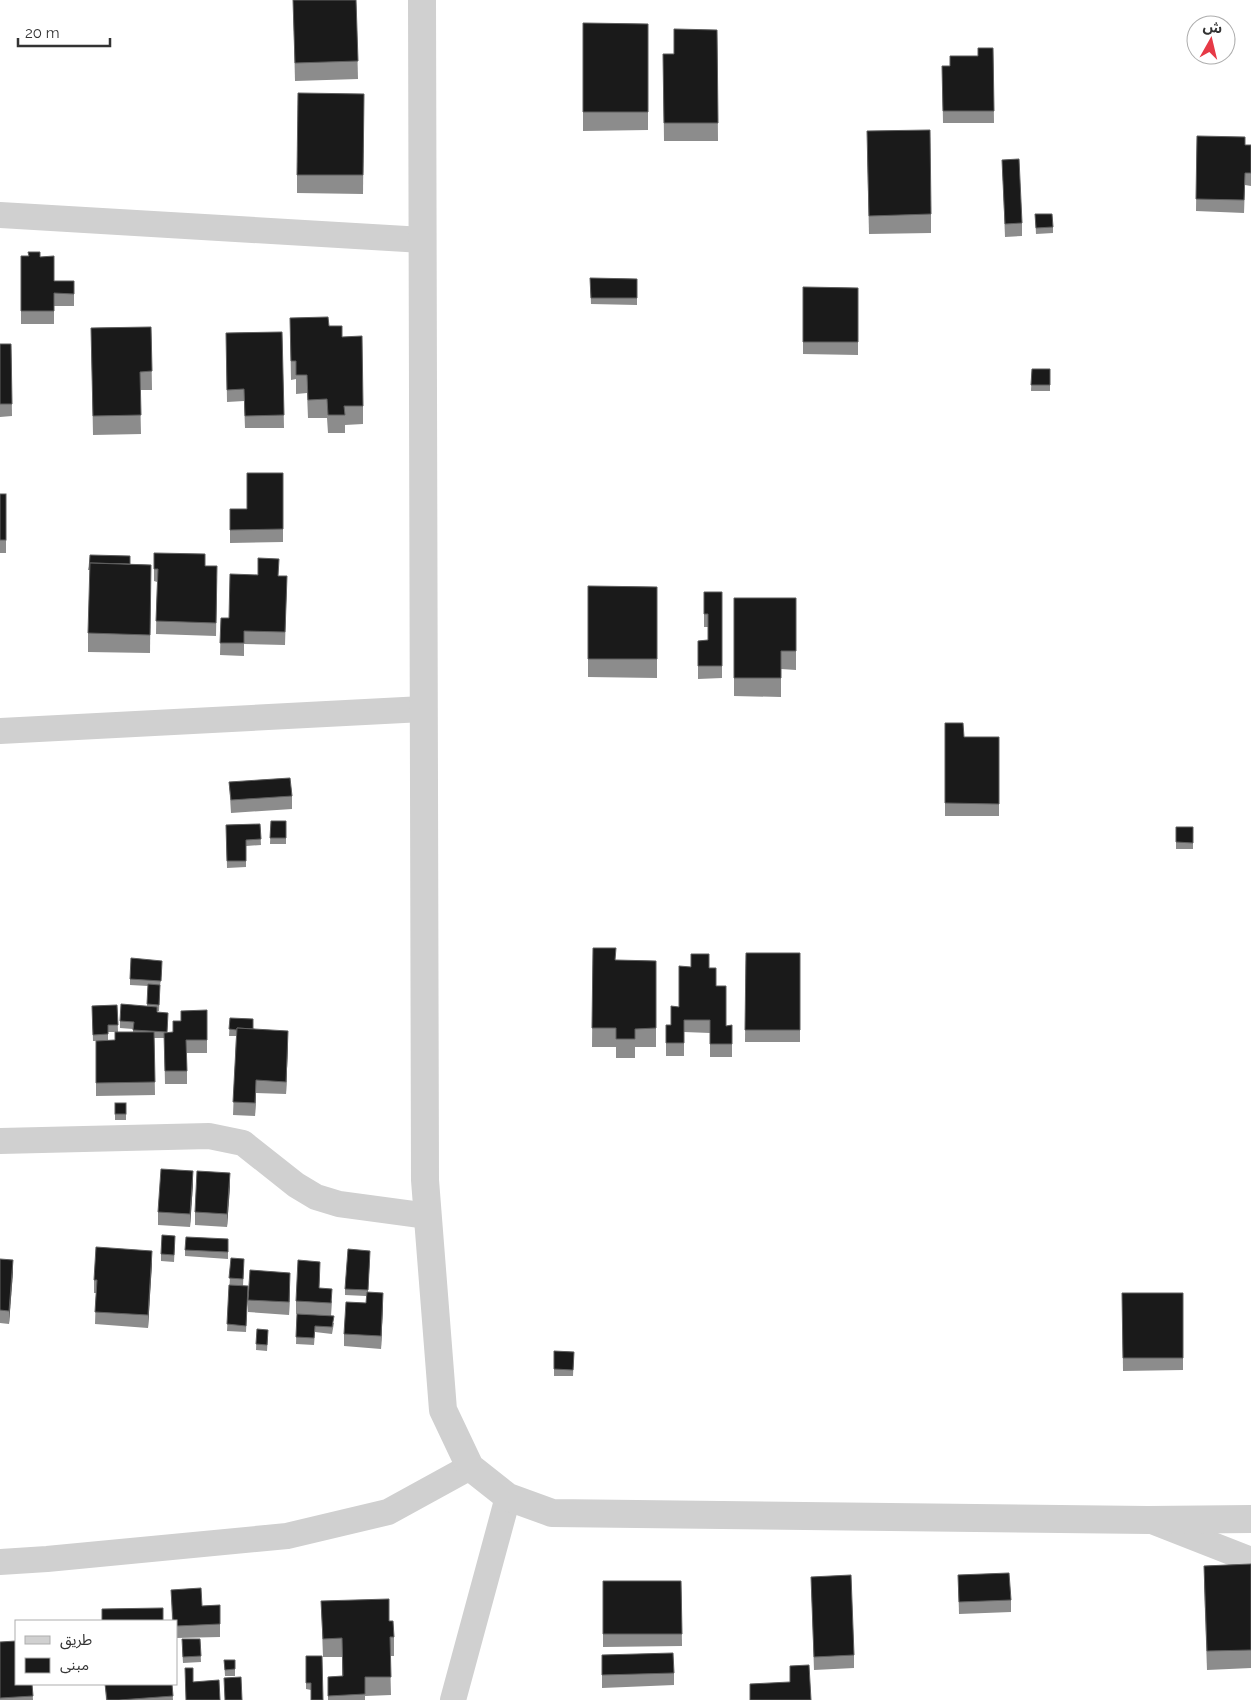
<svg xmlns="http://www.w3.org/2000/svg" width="1251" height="1700" font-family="Raleway,'Noto Sans Arabic',sans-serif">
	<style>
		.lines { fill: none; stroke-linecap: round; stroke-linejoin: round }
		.minor { stroke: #d0d0d0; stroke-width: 26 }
		.tertiary { stroke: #d0d0d0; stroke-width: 28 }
		.wall { fill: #8c8c8c }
		.shaded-wall { fill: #5f5f5f }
		.building { fill: #1a1a1a; stroke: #5f5f5f }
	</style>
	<rect width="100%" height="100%" fill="#fff"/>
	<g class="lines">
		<g class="minor">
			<polyline points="0,215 423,240"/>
			<polyline points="0,731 423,709"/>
			<polyline points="0,1141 209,1136 243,1143 296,1185 316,1197 339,1204 428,1216"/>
			<polyline points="1149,1520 1251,1560"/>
			<polyline points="0,1562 47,1559 287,1536 388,1512 470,1467"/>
			<polyline points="453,1700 508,1497"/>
		</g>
		<polyline class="tertiary" points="422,0 425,1180 443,1410 470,1467 508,1497 552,1513 1148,1520 1251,1519"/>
	</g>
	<g class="wall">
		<polygon points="293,0 356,0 358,79 295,81"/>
		<polygon points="583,23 648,24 648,130 583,131"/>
		<polygon points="717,30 718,141 664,141 663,54 674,54"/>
		<polygon points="993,48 994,123 943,123 942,66 950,66 978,56"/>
		<polygon points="364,94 363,194 297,193 297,175"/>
		<polygon points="1197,136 1245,145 1251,145 1251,186 1245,185 1244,213 1196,211"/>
		<polygon points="867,149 931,214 931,233 869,234"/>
		<polygon points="1002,160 1022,223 1022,236 1005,237"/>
		<polygon points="1035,214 1053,227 1053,233 1036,234"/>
		<polygon points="21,256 40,257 54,281 74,281 74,306 54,306 54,324 21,324"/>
		<polygon points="590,278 637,279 637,305 591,304"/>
		<polygon points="803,287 858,288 858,355 803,354"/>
		<polygon points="290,318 329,326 342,337 363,406 363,424 345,425 345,433 328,433 327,418 308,418 307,393 296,394 296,379 291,380"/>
		<polygon points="151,327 152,390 140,390 141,434 93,435 91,328"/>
		<polygon points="282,332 284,428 245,428 244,401 227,402 226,333"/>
		<polygon points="0,344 11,344 12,416 0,417"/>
		<polygon points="1032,369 1050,369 1050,391 1031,391"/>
		<polygon points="283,473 283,542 230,543 230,509 247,509"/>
		<rect x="0" y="494" width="6" height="59"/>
		<polygon points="130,564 151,565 150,653 88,652 88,633"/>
		<polygon points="205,566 217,579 216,636 156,634 157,582 154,581 154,569"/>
		<polygon points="279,576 287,576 285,645 244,644 244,656 220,655 221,618 229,618"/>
		<polygon points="588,586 657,587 657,678 588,677"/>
		<polygon points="704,592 722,592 722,678 698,679 698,641 708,640 708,627 704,627"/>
		<polygon points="734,598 796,598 796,670 781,669 781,697 734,696"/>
		<polygon points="945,723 964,737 999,737 999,816 945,816"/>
		<polygon points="229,782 292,796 292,809 231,813"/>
		<polygon points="271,821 286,821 286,844 270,844"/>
		<polygon points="260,824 261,845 246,846 246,867 227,868 226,825"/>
		<rect x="1176" y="827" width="17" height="22"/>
		<polygon points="593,948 616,960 656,961 656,1047 635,1047 635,1058 616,1058 616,1047 592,1047"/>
		<polygon points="746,953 800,953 800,1042 745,1042"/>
		<polygon points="162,967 160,987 159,1011 157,1011 157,1012 168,1020 167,1033 173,1032 173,1021 207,1040 207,1053 187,1053 187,1084 165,1084 164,1038 154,1038 155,1095 96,1096 96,1041 93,1041 92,1006 117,1005 118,1032 108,1032 108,1040 115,1040 115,1032 133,1032 133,1029 120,1028 120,1021 147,1006 148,986 130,985 130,979"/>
		<polygon points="709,968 716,986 726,1026 732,1025 732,1057 710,1057 710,1033 684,1032 684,1056 666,1056 666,1025 671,1025 679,1007"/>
		<polygon points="230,1018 253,1029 288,1043 286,1094 256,1093 255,1116 233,1115 236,1036 229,1036"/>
		<rect x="115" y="1103" width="11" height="17"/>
		<polygon points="193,1184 190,1227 158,1225 158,1212"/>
		<polygon points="230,1186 227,1227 195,1225 195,1212"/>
		<polygon points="175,1242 174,1262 161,1261 161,1254"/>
		<polygon points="228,1246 228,1259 185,1256 185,1250"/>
		<polygon points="370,1257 368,1292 383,1305 381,1349 344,1346 344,1334 366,1303 366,1296 345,1295 345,1289"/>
		<polygon points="231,1258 244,1265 243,1286 248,1286 246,1332 227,1331"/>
		<polygon points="0,1259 13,1272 9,1324 0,1323"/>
		<polygon points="152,1263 148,1328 95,1324 96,1293 94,1293 94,1280"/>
		<polygon points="320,1274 319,1288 332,1301 331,1316 296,1314 296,1301"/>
		<polygon points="290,1285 289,1315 248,1312 248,1300"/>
		<polygon points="1122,1293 1183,1293 1183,1370 1123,1371"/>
		<polygon points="297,1314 334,1323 332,1334 315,1332 314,1345 296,1344"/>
		<polygon points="257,1329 268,1336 267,1351 256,1350"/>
		<polygon points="554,1351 574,1352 573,1376 554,1376"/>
		<polygon points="1251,1564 1251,1668 1207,1670 1204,1585 1204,1566"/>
		<polygon points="958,1575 1011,1600 1011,1612 959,1614"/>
		<polygon points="811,1577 854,1655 854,1668 814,1670"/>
		<polygon points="603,1581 681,1581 682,1646 603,1647"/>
		<polygon points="171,1590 202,1606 220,1605 220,1637 176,1638 176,1621 172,1621"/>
		<polygon points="321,1601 389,1621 394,1637 394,1656 390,1656 391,1695 365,1696 365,1700 328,1700 328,1677 342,1676 342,1657 323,1657"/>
		<polygon points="200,1639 201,1662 183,1663 182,1646"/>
		<polygon points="0,1642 32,1684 33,1700 0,1700"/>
		<polygon points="602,1655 674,1673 674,1685 602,1688"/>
		<polygon points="306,1656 322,1656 311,1690 306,1689"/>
		<polygon points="224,1660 235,1660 235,1676 225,1676"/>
		<polygon points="102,1684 172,1684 173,1700 106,1700 105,1684"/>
	</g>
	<g class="shaded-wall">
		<polygon points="288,1031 288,1043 286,1094 286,1082"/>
		<polygon points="256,1080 256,1093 255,1116 255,1103"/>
		<polygon points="193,1171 193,1184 190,1227 190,1214"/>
		<polygon points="230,1173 230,1186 227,1227 227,1214"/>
		<polygon points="152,1251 152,1263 148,1328 148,1315"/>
		<polygon points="13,1260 13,1272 9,1324 9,1311"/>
		<polygon points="290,1273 290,1285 289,1315 289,1302"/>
		<polygon points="383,1293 383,1305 381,1349 381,1336"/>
	</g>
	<g class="building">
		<polygon points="293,0 356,0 358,61 295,63"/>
		<polygon points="583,23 648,24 648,112 583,112"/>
		<polygon points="674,29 717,30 718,123 664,123 663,54 674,54"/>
		<polygon points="978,48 993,48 994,111 943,111 942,66 950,66 950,56 978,56"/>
		<polygon points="298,93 364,94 363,175 297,175"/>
		<polygon points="930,130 931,214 869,216 867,131"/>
		<polygon points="1197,136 1245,137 1245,145 1251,145 1251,173 1245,173 1244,200 1196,199"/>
		<polygon points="1019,159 1022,223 1005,224 1002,160"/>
		<polygon points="1035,214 1052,214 1053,227 1036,228"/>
		<polygon points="28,252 40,252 40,257 54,256 54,281 74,281 74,294 54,293 54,311 21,311 21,256 29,256"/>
		<polygon points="590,278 637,279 637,298 591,298"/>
		<polygon points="803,287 858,288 858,342 803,342"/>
		<polygon points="328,317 329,326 342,326 342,337 362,336 363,406 344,406 345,415 328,415 327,399 308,400 307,375 296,375 296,361 291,361 290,318"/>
		<polygon points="151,327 152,371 140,372 141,415 93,416 91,328"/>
		<polygon points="282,332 284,415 245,416 244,389 227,390 226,333"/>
		<polygon points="0,344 11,344 12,404 0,404"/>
		<polygon points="1032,369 1050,369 1050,385 1031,385"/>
		<polygon points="247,473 283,473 283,529 230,530 230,509 247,509"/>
		<rect x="0" y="494" width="6" height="46"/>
		<polygon points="154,553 205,554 205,566 217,566 216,623 156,621 158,569 154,569"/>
		<polygon points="90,555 130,556 130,564 90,563 89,570"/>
		<polygon points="258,558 279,559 278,576 287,576 285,632 244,631 244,643 220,643 221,618 229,618 230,574 258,575"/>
		<polygon points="90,563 151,565 150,635 88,633"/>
		<polygon points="588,586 657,587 657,659 588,659"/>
		<polygon points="704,592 722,592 722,666 698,666 698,641 708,640 708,614 704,614"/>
		<polygon points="734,598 796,598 796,651 781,651 781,678 734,678"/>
		<polygon points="945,723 963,723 964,737 999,737 999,804 945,803"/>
		<polygon points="290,778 292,796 231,800 229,782"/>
		<polygon points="271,821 286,821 286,838 270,838"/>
		<polygon points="260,824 261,839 246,840 246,861 227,861 226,825"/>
		<polygon points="1176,827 1193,827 1193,843 1176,842"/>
		<polygon points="593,948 616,948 615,960 656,961 656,1028 635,1029 635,1039 616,1039 616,1028 592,1028"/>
		<polygon points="746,953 800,953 800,1030 745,1030"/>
		<polygon points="691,954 709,954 709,968 716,968 716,986 726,986 726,1026 732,1025 732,1044 710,1044 710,1020 684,1020 684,1043 666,1043 666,1025 671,1025 671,1006 679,1007 679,966 691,967"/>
		<polygon points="131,958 162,961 161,981 130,979"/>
		<polygon points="148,984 160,985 159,1005 147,1004"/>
		<polygon points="121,1004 157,1007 157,1012 168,1013 167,1032 133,1030 134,1022 120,1021"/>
		<polygon points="117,1005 118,1025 108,1025 108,1034 93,1035 92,1006"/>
		<polygon points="207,1010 207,1040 186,1040 187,1071 165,1071 164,1033 173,1032 173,1021 181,1021 181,1011"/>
		<polygon points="230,1018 253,1019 253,1029 237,1028 237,1030 229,1029"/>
		<polygon points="237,1028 288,1031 286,1082 256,1080 255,1103 233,1102"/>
		<polygon points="115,1032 154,1032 155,1082 96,1083 96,1041 115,1040"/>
		<rect x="115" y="1103" width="11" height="11"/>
		<polygon points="161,1169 193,1171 190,1214 158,1212"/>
		<polygon points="197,1171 230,1173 227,1214 195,1212"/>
		<polygon points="162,1235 175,1236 174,1255 161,1254"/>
		<polygon points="186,1237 228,1239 228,1252 185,1250"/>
		<polygon points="96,1247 152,1251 148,1315 95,1312 97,1280 94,1280"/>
		<polygon points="348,1249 370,1251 368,1290 345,1289"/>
		<polygon points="231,1258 244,1259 243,1279 229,1278"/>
		<polygon points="0,1259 13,1260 9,1311 0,1310"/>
		<polygon points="298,1260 320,1262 319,1288 332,1289 331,1303 296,1301"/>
		<polygon points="250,1270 290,1273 289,1302 248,1300"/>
		<polygon points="229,1285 248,1286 246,1326 227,1324"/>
		<polygon points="367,1292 383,1293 381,1336 344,1334 346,1302 366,1303"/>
		<polygon points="1122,1293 1183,1293 1183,1358 1123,1358"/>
		<polygon points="297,1314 334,1316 332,1327 315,1326 314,1338 296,1337"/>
		<polygon points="257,1329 268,1330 267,1345 256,1344"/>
		<polygon points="554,1351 574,1352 573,1370 554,1369"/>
		<polygon points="1251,1564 1251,1650 1207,1651 1204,1566"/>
		<polygon points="1009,1573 1011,1600 959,1602 958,1575"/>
		<polygon points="851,1575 854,1655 814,1657 811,1577"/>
		<polygon points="603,1581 681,1581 682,1634 603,1634"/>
		<polygon points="201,1588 202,1606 220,1605 220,1624 176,1626 176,1621 173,1621 171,1590"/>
		<polygon points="389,1599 389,1621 393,1621 394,1637 390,1637 391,1677 365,1677 365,1694 328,1696 328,1677 343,1676 342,1638 323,1639 321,1601"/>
		<polygon points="163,1608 163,1621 102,1621 102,1609"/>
		<polygon points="182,1639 200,1639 201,1656 183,1657"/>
		<polygon points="16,1641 16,1684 32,1684 33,1696 0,1698 0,1642"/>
		<polygon points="673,1653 674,1673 602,1675 602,1655"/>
		<polygon points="306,1656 322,1656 323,1700 311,1700 311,1683 306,1683"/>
		<polygon points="224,1660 235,1660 235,1669 225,1670"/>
		<polygon points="809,1665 811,1700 750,1700 750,1684 790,1682 790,1666"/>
		<polygon points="185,1668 193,1668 193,1682 219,1680 220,1700 186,1700"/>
		<polygon points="241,1677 242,1700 225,1700 224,1678"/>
		<polygon points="105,1684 172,1684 173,1696 119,1700 107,1700"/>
	</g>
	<rect x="15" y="1620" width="162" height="65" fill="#ffffff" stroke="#adadad"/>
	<rect x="25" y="1636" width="25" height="8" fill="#d0d0d0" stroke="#adadad"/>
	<text x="60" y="1645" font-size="15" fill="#333333">طريق</text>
	<rect x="25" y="1658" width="25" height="15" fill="#1a1a1a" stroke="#adadad"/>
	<text x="60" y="1670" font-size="15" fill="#333333">مبنى</text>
	<g transform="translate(1211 40) rotate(8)"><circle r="24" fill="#ffffff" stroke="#adadad"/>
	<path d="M0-4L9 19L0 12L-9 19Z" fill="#e63946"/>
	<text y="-8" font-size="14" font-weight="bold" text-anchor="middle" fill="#333333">ش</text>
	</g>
	<path d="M18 38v8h92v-8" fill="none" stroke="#333333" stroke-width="2.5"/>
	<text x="25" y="38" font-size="15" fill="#333333" stroke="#ffffff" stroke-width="4" paint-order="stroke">20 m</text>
</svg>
